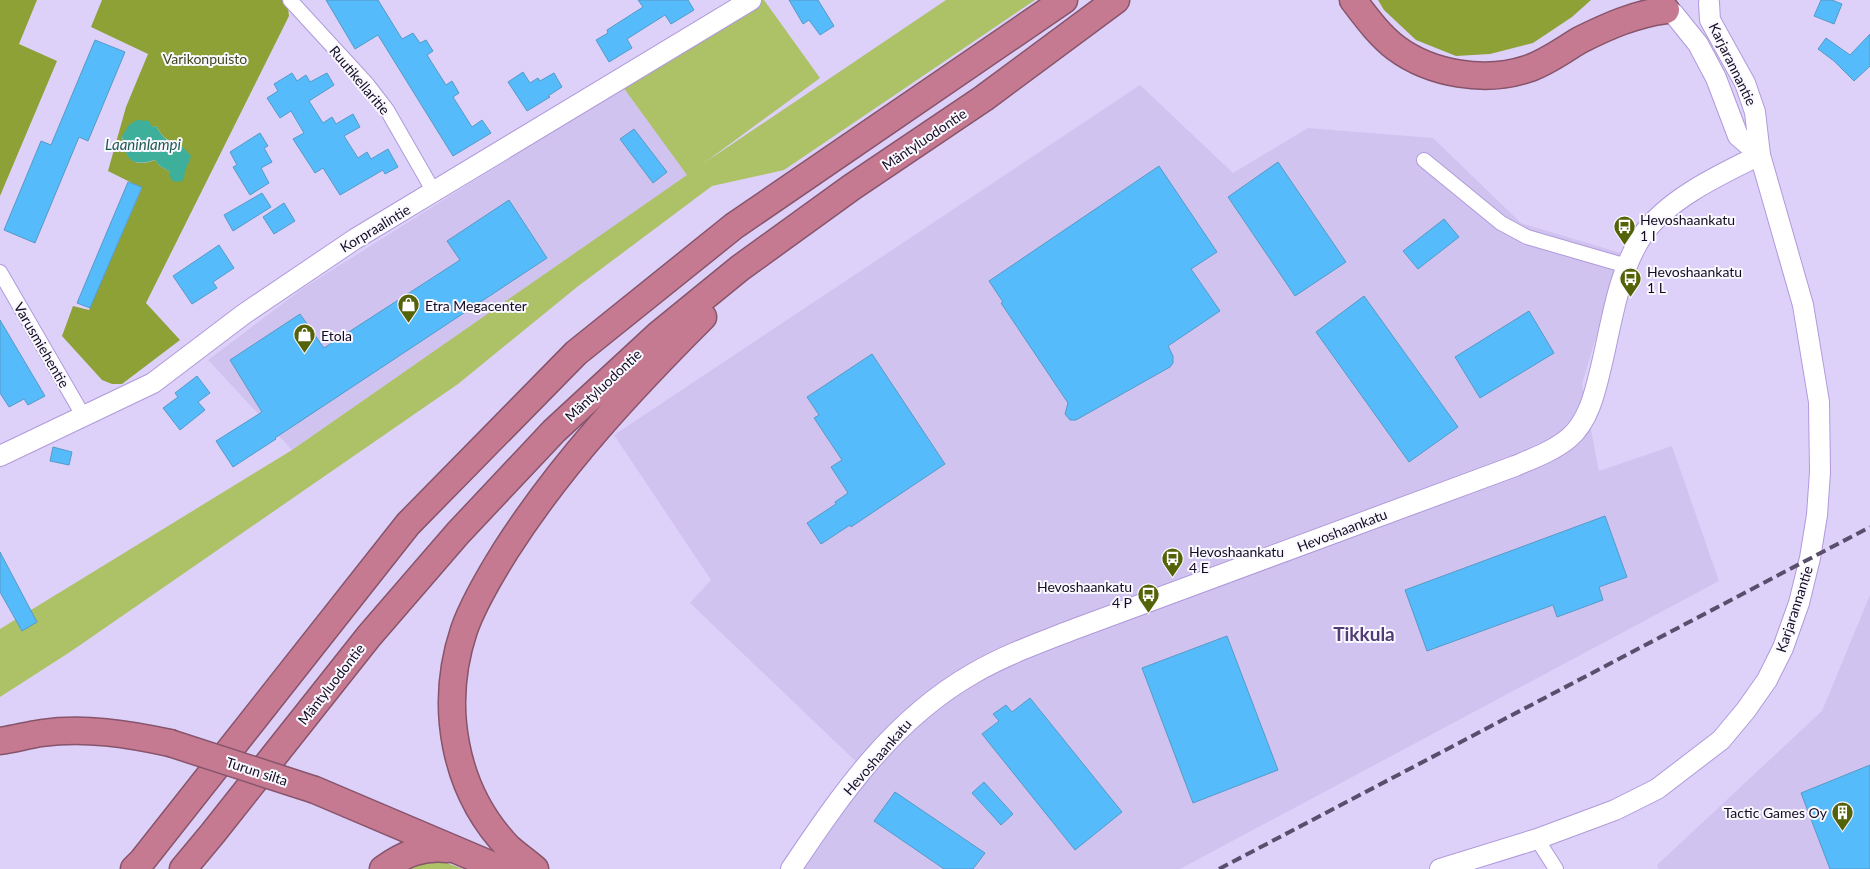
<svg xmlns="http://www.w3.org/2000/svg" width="1870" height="869" font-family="Lato,sans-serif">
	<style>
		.built { fill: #d1c3f0 }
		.green { fill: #adc167 }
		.forest { fill: #8da137; fill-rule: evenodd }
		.water { fill: #3daf9b }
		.building { fill: #55bbfb; stroke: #569ac6 }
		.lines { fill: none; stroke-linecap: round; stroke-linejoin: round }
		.street-casing { stroke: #b09adb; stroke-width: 16 }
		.secondary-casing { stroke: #b09adb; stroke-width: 22 }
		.highway-casing { stroke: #87546b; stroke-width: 29 }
		.street { stroke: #fff; stroke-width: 14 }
		.secondary { stroke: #fff; stroke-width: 20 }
		.highway { stroke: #c57a92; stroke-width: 26 }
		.rail { stroke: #594f6c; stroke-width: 4; stroke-dasharray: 10 5; stroke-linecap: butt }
		.highway-bridge-casing { stroke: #87546b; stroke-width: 29; stroke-linecap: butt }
		.highway-bridge { stroke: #c57a92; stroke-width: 26 }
		.labels { text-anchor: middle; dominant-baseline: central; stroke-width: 4; stroke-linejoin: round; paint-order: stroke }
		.park-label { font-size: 14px; fill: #40481e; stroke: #faf8ff }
		.street-label { font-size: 14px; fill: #150c23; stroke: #faf8ff }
		.poi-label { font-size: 14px; fill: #150c23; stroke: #faf8ff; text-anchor: start }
		.water-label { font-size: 15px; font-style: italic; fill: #205c52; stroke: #faf8ff }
		.district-label { font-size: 19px; font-weight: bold; fill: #503b74; stroke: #faf8ff }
	</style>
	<rect width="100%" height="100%" fill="#ddd1fa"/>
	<g class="built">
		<polygon points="1140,85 1233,173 1308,128 1433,138 1521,223 1621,253 1582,384 1599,471 1672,446 1719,581 1180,869 802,869 870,775 690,603 711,580 614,435"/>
		<polygon points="623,87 688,175 292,450 208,360 302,289"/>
		<polygon points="1870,595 1870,869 1659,869 1657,865 1822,711"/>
	</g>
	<g class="green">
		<polygon points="751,0 764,0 820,78 704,163 946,0 1035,0 784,170 712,186 577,287 458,384 70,652 0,697 0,629 292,450 687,175 623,87"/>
		<polygon points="436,859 463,869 403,869"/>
	</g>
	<g class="forest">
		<polygon points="0,0 37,0 19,44 57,61 0,196"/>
		<path d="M102,0H287L289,16L146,303L180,340L122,384H112L102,380L62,336L73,306L89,310L142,188L108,171L126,107L148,54L91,27ZM156,126C162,136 166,142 178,142L190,156C188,168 181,171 171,176L169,171L160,166L155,160C132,168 126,159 122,136Z"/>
		<polygon points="1378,0 1591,0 1572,17 1533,43 1490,54 1456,56 1416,40 1384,10"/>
	</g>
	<path class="water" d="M137,120L149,121L152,127L156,126C162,136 166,143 178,142L191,156C188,166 184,169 184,180L177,182L171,180L169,171L160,166L155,160C131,167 126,160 122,136L129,125Z"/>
	<g class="building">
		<polygon points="326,0 378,0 402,39 413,33 420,43 426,40 433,51 427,55 446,85 452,81 459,93 453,97 472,127 482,120 491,133 453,156 378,35 355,49"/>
		<polygon points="638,0 688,0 694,10 671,24 665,15 627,39 632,48 609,62 596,40 608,33 607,30 643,7"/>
		<polygon points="789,0 818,0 834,26 820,35 809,20 803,24"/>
		<polygon points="1821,0 1832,0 1842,4 1834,24 1814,16"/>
		<polygon points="1870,34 1870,66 1854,81 1834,61 1818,49 1826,38 1850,55"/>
		<polygon points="95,40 125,52 88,141 79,137 35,243 4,230 41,141 51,145"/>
		<polygon points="523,72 530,83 538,78 540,81 554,73 562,87 548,96 550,97 527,111 508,82"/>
		<polygon points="292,73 297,81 306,75 310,82 327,73 334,85 309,101 323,123 332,117 336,124 353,114 360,127 344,136 358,158 367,152 371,159 388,149 398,167 385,174 383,170 340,195 323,168 315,173 293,139 304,133 291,111 280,118 267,98 278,91 274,84"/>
		<polygon points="634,129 667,172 653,183 620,139"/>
		<polygon points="260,133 268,146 264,148 272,162 261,168 269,183 250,195 233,167 237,165 230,152"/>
		<polygon points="1278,162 1346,262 1295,296 1228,197"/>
		<polygon points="1159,166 1217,252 1191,269 1220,311 1168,346 1173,356 1173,363 1170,367 1076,420 1070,420 1065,414 1068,403 1001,303 1003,302 989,281"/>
		<polygon points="128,182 142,187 90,308 77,303"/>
		<polygon points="262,193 271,207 233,231 224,215"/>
		<polygon points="509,200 547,258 275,438 276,439 233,467 216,441 262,412 230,360 300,314 324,348 460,260 447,241"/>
		<polygon points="284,203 295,221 274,234 263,217"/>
		<polygon points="1444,219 1459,237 1418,269 1403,251"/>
		<polygon points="219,245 234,268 213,282 217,288 192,304 173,276"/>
		<polygon points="1364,296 1458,427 1409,462 1316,332"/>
		<polygon points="1529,311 1554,353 1480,398 1455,357"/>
		<polygon points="0,320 45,396 28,405 24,399 9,407 0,393"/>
		<polygon points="872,354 945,464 851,527 850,525 821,544 807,523 836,504 835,502 848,493 831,467 842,460 814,418 819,415 807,397"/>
		<polygon points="197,376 210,393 198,402 205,410 180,430 163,408 178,397 175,393"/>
		<polygon points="53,447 72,452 69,465 50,461"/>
		<polygon points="1605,516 1627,577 1599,587 1603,600 1557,617 1553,605 1427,651 1405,590"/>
		<polygon points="0,552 37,622 22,631 0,592"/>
		<polygon points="1227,636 1278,770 1193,803 1142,668"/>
		<polygon points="1030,698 1122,812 1075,850 982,734 999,721 993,714 1006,705 1012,712"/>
		<polygon points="1870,765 1870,869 1830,869 1801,793"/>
		<polygon points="984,782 1013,814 1001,825 972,793"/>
		<polygon points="895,792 985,853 973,869 944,869 874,821"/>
	</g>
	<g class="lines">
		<defs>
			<g id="street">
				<polyline points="290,0 367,84 387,110 434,192"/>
				<polyline points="1424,160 1501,223 1527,237 1627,266"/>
				<polyline points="0,272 84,417"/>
				<polyline points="1537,839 1556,869"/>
			</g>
			<g id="secondary">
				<polyline points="1673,13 1698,44 1716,78 1738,136 1760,155"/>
				<polyline points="0,456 153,383 244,314 355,239 751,0"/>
				<path d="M791,869C842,793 893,719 974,673C1005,655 1039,643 1072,630L1515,466C1534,458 1553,451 1569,438C1590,420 1596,388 1602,363C1612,321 1618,273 1642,236C1667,199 1721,174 1760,155"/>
				<polyline points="1440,869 1537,839 1615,810 1657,789 1721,740 1746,710 1767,680 1783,648 1799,603 1810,558 1817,515 1820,472 1819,402 1803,305 1760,155 1755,112 1745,83 1710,20 1709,3"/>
			</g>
			<g id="highway">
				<path d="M1353,0C1366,17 1379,35 1396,48C1431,74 1485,83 1527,69C1546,63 1563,50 1580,40C1608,26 1635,14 1666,10"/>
				<path d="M0,741C14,739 28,735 42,733C85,727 128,734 170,743"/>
				<polyline points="315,790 501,869"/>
				<polyline points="134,869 142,861 408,524 576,353 734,226 1064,0"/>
				<polyline points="183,869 213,833 369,636 458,533 554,431 659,334 740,268 852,187 984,98 1116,0"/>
				<path d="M383,869C404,854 423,846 448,849"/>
				<path d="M535,869C527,862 517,855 509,848C453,790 439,705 464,630C473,604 491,574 506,550C561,464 631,389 703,317"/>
			</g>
		</defs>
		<use href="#street" class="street-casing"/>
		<use href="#secondary" class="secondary-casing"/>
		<use href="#highway" class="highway-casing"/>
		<use href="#street" class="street"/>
		<use href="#secondary" class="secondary"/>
		<use href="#highway" class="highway"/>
		<polyline class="rail" points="1219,869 1870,527"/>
		<defs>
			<polyline id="highway-bridge" points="170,743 315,790"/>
		</defs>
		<use href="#highway-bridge" class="highway-bridge-casing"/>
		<use href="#highway-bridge" class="highway-bridge"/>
	</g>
	<defs>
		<symbol id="bus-pin" viewBox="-11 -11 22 30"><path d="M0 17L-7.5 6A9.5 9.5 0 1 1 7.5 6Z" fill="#546307" stroke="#faf8ff"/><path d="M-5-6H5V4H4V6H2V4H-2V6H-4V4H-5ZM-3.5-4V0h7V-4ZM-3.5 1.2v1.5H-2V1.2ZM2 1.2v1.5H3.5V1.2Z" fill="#fff"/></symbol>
		<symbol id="shop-pin" viewBox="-11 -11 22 30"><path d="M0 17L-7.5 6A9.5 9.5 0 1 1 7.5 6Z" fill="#546307" stroke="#faf8ff"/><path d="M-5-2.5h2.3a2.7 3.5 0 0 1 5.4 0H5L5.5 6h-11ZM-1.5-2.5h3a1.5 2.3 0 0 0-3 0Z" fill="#fff"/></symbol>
		<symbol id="building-pin" viewBox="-11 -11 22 30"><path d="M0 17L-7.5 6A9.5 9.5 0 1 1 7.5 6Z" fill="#546307" stroke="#faf8ff"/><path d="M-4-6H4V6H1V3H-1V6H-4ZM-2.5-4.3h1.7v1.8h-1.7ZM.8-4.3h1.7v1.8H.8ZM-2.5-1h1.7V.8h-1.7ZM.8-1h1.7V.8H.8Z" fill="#fff"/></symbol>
	</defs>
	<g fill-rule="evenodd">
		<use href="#bus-pin" x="1612" y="214" width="25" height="34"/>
		<use href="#bus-pin" x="1618" y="266" width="25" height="34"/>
		<use href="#shop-pin" x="396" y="292" width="25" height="34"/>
		<use href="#shop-pin" x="292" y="322" width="25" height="34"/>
		<use href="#bus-pin" x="1160" y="546" width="25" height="34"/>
		<use href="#bus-pin" x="1136" y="582" width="25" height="34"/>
		<use href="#building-pin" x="1830" y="800" width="25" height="34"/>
	</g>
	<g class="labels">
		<g class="park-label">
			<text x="205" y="58">Varikonpuisto</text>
		</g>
		<g class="street-label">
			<text transform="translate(1733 64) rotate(64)">Karjarannantie</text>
			<text transform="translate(360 80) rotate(50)">Ruutikellaritie</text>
			<text transform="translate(924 139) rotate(-34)">Mäntyluodontie</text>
			<text transform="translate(375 228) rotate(-31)">Korpraalintie</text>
			<text transform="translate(42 345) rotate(60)">Varusmiehentie</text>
			<text transform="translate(603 385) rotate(-43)">Mäntyluodontie</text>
			<text transform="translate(1342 530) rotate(-21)">Hevoshaankatu</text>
			<text transform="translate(1794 609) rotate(-72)">Karjarannantie</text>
			<text transform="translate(331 684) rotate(-52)">Mäntyluodontie</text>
			<text transform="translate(877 757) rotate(-49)">Hevoshaankatu</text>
			<text transform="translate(257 771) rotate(18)">Turun silta</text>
		</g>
		<g class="poi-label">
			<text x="1640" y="219">Hevoshaankatu<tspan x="1640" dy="16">1 I</tspan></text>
			<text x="1647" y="271">Hevoshaankatu<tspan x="1647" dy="16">1 L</tspan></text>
			<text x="425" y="305">Etra Megacenter</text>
			<text x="321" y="335">Etola</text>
			<text x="1189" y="551">Hevoshaankatu<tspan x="1189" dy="16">4 E</tspan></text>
			<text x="1132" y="586" text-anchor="end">Hevoshaankatu<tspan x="1132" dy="16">4 P</tspan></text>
			<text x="1827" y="812" text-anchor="end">Tactic Games Oy</text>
		</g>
		<g class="water-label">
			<text x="143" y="144">Laaninlampi</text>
		</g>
		<g class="district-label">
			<text x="1364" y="633">Tikkula</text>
		</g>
	</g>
</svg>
